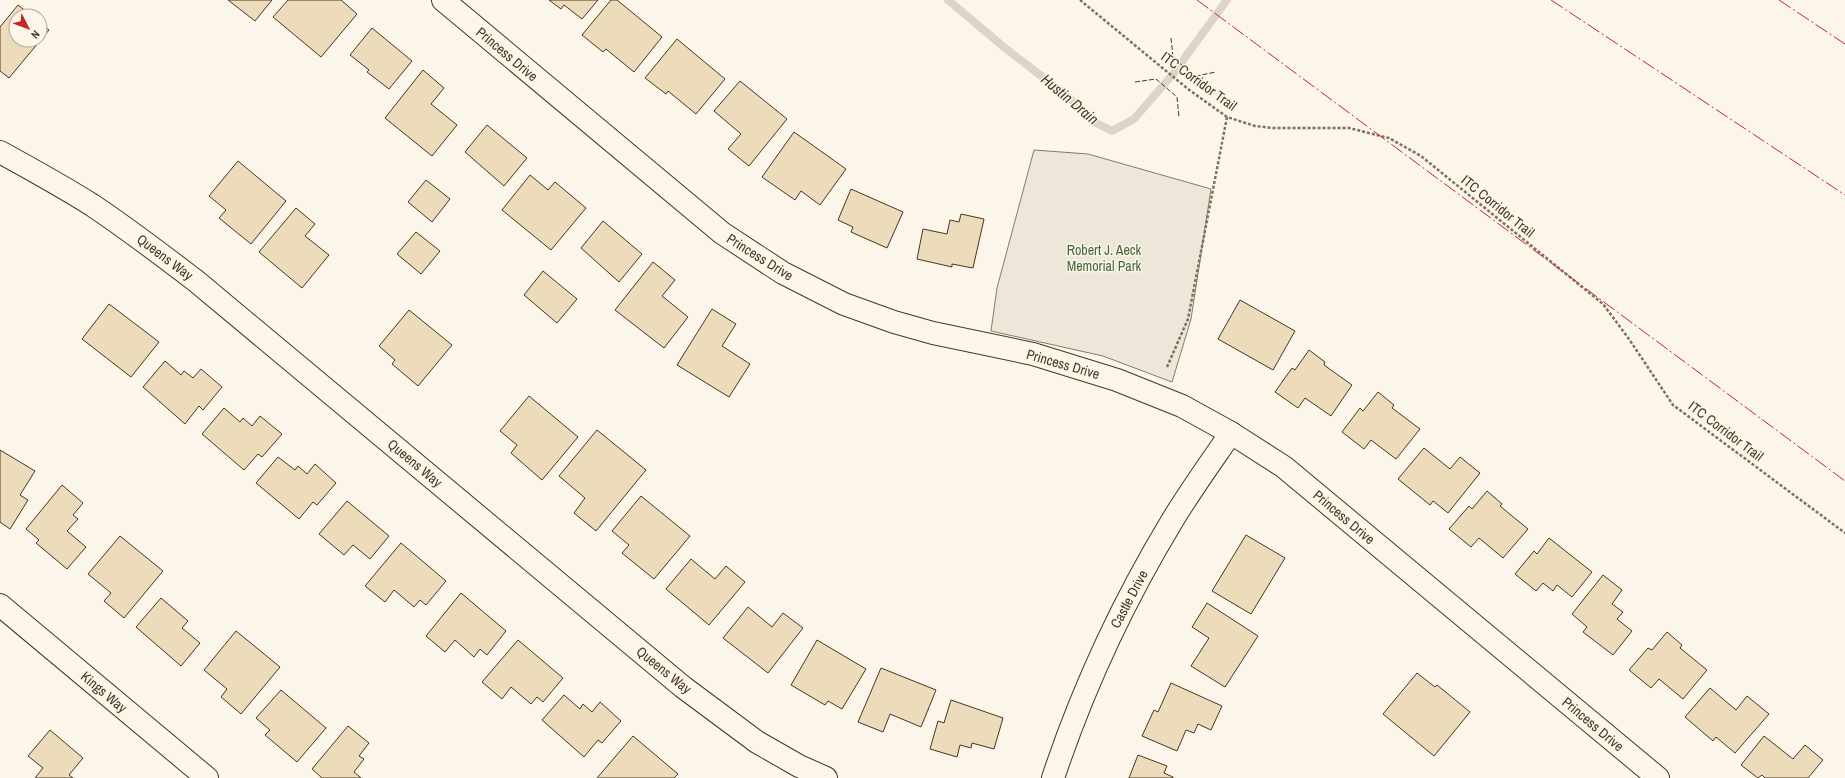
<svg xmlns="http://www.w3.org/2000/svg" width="1845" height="778" font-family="'Archivo Narrow',sans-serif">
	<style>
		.green { fill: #ede6d9; stroke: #887966 }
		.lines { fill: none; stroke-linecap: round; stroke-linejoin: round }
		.stream { stroke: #dcd4c6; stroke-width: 8 }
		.building { fill: #ecdcbc; stroke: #4a3520 }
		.minor-casing { stroke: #4a3520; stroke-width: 24 }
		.path { stroke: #7f6f5c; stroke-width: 2.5; stroke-dasharray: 3 2; stroke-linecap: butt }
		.minor { stroke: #fbf6e9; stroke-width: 22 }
		.fence { stroke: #4a3520; stroke-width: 1; stroke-dasharray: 5 2; stroke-linecap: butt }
		.power { stroke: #c62828; stroke-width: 1; stroke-dasharray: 14 3 2 3; stroke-linecap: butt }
		.labels { text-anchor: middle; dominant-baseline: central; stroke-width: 3; stroke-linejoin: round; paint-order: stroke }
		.street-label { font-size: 14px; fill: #4a3520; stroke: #fbf6e9 }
		.park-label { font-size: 14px; fill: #436837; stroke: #fbf6e9 }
		.water-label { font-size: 15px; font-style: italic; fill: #4a3520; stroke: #fbf6e9 }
	</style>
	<rect width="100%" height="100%" fill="#fbf6e9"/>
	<polygon class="green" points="1034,150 1088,154 1211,189 1191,319 1172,382 1103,356 991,331 997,288"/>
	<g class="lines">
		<polyline class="stream" points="948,0 1005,48 1066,95 1096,123 1112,131 1134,119 1180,66 1186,56 1227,0"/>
	</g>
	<g class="building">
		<polygon points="228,0 272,0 255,21"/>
		<polygon points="288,0 341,0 357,14 321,57 273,17"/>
		<polygon points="549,0 598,0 582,19 564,5 561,9"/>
		<polygon points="611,0 617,0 662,37 634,72 606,49 603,52 582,35"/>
		<polygon points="18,5 32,16 16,16 16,40 40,40 40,23 49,30 9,78 0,71 0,27"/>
		<polygon points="372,28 412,61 389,89 367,72 369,70 350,55"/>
		<polygon points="677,39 725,79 696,114 668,91 666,94 645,78"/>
		<polygon points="423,70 444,88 431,104 457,125 432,156 385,118"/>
		<polygon points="740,81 787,119 749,166 728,149 741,134 714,111"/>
		<polygon points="487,125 527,158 504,186 465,152"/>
		<polygon points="794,132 846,169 820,205 801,191 795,200 762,177"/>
		<polygon points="238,161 286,201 251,244 219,218 226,210 209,196"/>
		<polygon points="530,175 548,190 555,182 586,208 551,250 502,210"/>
		<polygon points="426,180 450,199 432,222 408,202"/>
		<polygon points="851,189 903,212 887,248 851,232 853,227 838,220"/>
		<polygon points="296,208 315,224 305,236 329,255 302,288 259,252"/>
		<polygon points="961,214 984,219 973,268 952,264 952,267 917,259 923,229 947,234 950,220 959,222"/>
		<polygon points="603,221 642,254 619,282 581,248"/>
		<polygon points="416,232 440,251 421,274 397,254"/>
		<polygon points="653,262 675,280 662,296 688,317 664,348 615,310"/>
		<polygon points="543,271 577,299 557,323 524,295"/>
		<polygon points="1240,300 1295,331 1273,370 1218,339"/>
		<polygon points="109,304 159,342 131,377 82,339"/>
		<polygon points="712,309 736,324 722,346 750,364 729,397 677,365"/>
		<polygon points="409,310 452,345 418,386 392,364 395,360 379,346"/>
		<polygon points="1309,350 1325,362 1324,365 1352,385 1331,416 1305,398 1298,408 1275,392 1292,368 1295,370"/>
		<polygon points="165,361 181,375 184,371 193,378 201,369 222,387 203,410 199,406 185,424 143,387"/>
		<polygon points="1378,392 1394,405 1392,408 1420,429 1396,459 1371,440 1364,449 1342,432 1360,408 1363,411"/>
		<polygon points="529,396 578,437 542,480 511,453 517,445 500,431"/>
		<polygon points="224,408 240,422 243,418 252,426 260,416 282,434 262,457 258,454 244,470 202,434"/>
		<polygon points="597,430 646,470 596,531 574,513 585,498 559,476"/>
		<polygon points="1424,448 1450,469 1460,457 1480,473 1448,513 1433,501 1430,505 1398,479"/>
		<polygon points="0,450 35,471 20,495 28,500 10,529 0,522"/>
		<polygon points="278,457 295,470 298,466 307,474 315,464 336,483 317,505 313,502 299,519 256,483"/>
		<polygon points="62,485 83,503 73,515 78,519 67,531 86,547 67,569 36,543 39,540 26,529"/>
		<polygon points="1487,491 1502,504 1500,506 1528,529 1503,558 1479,538 1471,547 1449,529 1469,506 1472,509"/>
		<polygon points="641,496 690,536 654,579 622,553 629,545 612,531"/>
		<polygon points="347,501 389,536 370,559 353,545 344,555 319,534"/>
		<polygon points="1246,535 1285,558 1251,614 1212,591"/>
		<polygon points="120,536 163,571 124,618 104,601 111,593 88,574"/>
		<polygon points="1549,538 1592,572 1572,597 1557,585 1553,591 1543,583 1536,591 1515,574 1534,551 1537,554"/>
		<polygon points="401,543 446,581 426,605 420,600 414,607 394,590 385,602 365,586"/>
		<polygon points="691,559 715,579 726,566 745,582 709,625 666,589"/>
		<polygon points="1603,575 1622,590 1612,604 1623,612 1617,619 1632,631 1613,655 1583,632 1587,627 1572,614"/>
		<polygon points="461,593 506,631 487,655 480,649 474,657 455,640 445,652 426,636"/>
		<polygon points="161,598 188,621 182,628 200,643 181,666 136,627"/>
		<polygon points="1207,603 1258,636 1225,687 1191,666 1209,638 1192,627"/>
		<polygon points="748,607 772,627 783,613 803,628 768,673 723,638"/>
		<polygon points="236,631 280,667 241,714 221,697 227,689 204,670"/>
		<polygon points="1667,632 1682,645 1680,648 1707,670 1683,699 1659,679 1651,688 1629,670 1648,648 1652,650"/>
		<polygon points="518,640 563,678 543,702 537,697 531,704 511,687 502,699 482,682"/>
		<polygon points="817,640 866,669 842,709 828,701 825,705 791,685"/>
		<polygon points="881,668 936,690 921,727 890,714 883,732 858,722"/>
		<polygon points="1417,673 1435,687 1437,685 1470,712 1434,756 1383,714"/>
		<polygon points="1171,683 1222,706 1211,730 1198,724 1194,733 1186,730 1177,751 1142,736 1154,710 1158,712"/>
		<polygon points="1710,688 1736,710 1747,696 1769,714 1735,753 1716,737 1713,741 1685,717"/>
		<polygon points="281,690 326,728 297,762 265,735 270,730 256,718"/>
		<polygon points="564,695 580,709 583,704 592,712 600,702 621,721 602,743 598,740 584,757 542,720"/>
		<polygon points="951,700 1003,718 994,749 972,743 971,748 960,745 957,757 930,749 938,721 944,723"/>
		<polygon points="348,726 369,743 359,756 364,759 354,772 361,778 322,778 312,769"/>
		<polygon points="50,730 83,758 69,775 73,778 35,778 43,768 28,756"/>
		<polygon points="633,736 678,774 674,778 597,778"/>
		<polygon points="1764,736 1793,759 1805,745 1823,760 1808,778 1765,778 1762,775 1758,778 1741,765"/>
		<polygon points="1138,755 1167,766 1164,773 1173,777 1173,778 1129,778"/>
	</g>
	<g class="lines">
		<defs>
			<g id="minor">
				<polyline points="443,0 722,233 783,273 844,304 894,322 933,333 1033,354 1117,380 1182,406 1231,433 1284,467 1658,778"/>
				<path d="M0,152C31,169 62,186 92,205C128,229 162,255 196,281L683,687L757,742L799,766L826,778"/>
				<polyline points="0,605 207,778"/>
				<path d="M1053,778C1083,688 1123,602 1172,521C1190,491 1211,462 1231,433"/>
			</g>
		</defs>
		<use href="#minor" class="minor-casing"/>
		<g class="path">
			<polyline points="1080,0 1188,89 1227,117 1255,126 1273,128 1349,128 1389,138 1421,156 1603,304 1629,339 1673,405 1845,533"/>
			<polyline points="1167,367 1188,319 1227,117"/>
		</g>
		<use href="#minor" class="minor"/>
		<g class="fence">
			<polyline points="1171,38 1173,58 1196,76 1216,72"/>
			<polyline points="1135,82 1156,79 1177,97 1179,117"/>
		</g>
		<g class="power">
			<polyline points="1197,0 1845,481"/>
			<polyline points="1551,0 1845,195"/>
			<polyline points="1779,0 1845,44"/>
		</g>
	</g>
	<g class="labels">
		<g class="street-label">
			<text transform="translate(507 54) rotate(40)">Princess Drive</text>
			<text transform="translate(1199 81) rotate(36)">ITC Corridor Trail</text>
			<text transform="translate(1498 206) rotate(39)">ITC Corridor Trail</text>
			<text transform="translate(165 257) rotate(37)">Queens Way</text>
			<text transform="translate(760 257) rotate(32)">Princess Drive</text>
			<text transform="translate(1063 364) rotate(16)">Princess Drive</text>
			<text transform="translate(1726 431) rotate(37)">ITC Corridor Trail</text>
			<text transform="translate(415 463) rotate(40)">Queens Way</text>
			<text transform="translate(1344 517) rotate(40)">Princess Drive</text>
			<text transform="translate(1129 599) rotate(-62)">Castle Drive</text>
			<text transform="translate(664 670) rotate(39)">Queens Way</text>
			<text transform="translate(104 692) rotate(40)">Kings Way</text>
			<text transform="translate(1593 724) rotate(40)">Princess Drive</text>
		</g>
		<g class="park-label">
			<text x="1104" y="250">Robert J. Aeck<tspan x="1104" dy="16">Memorial Park</tspan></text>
		</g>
		<g class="water-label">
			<text transform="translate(1070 99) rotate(40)">Hustin Drain</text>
		</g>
	</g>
	<g transform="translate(28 28) rotate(132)"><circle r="19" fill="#fbf6e9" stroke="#b4a999"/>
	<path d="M0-3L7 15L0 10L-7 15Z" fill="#c62828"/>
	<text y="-6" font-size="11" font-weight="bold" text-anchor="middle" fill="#4a3520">N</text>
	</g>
</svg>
